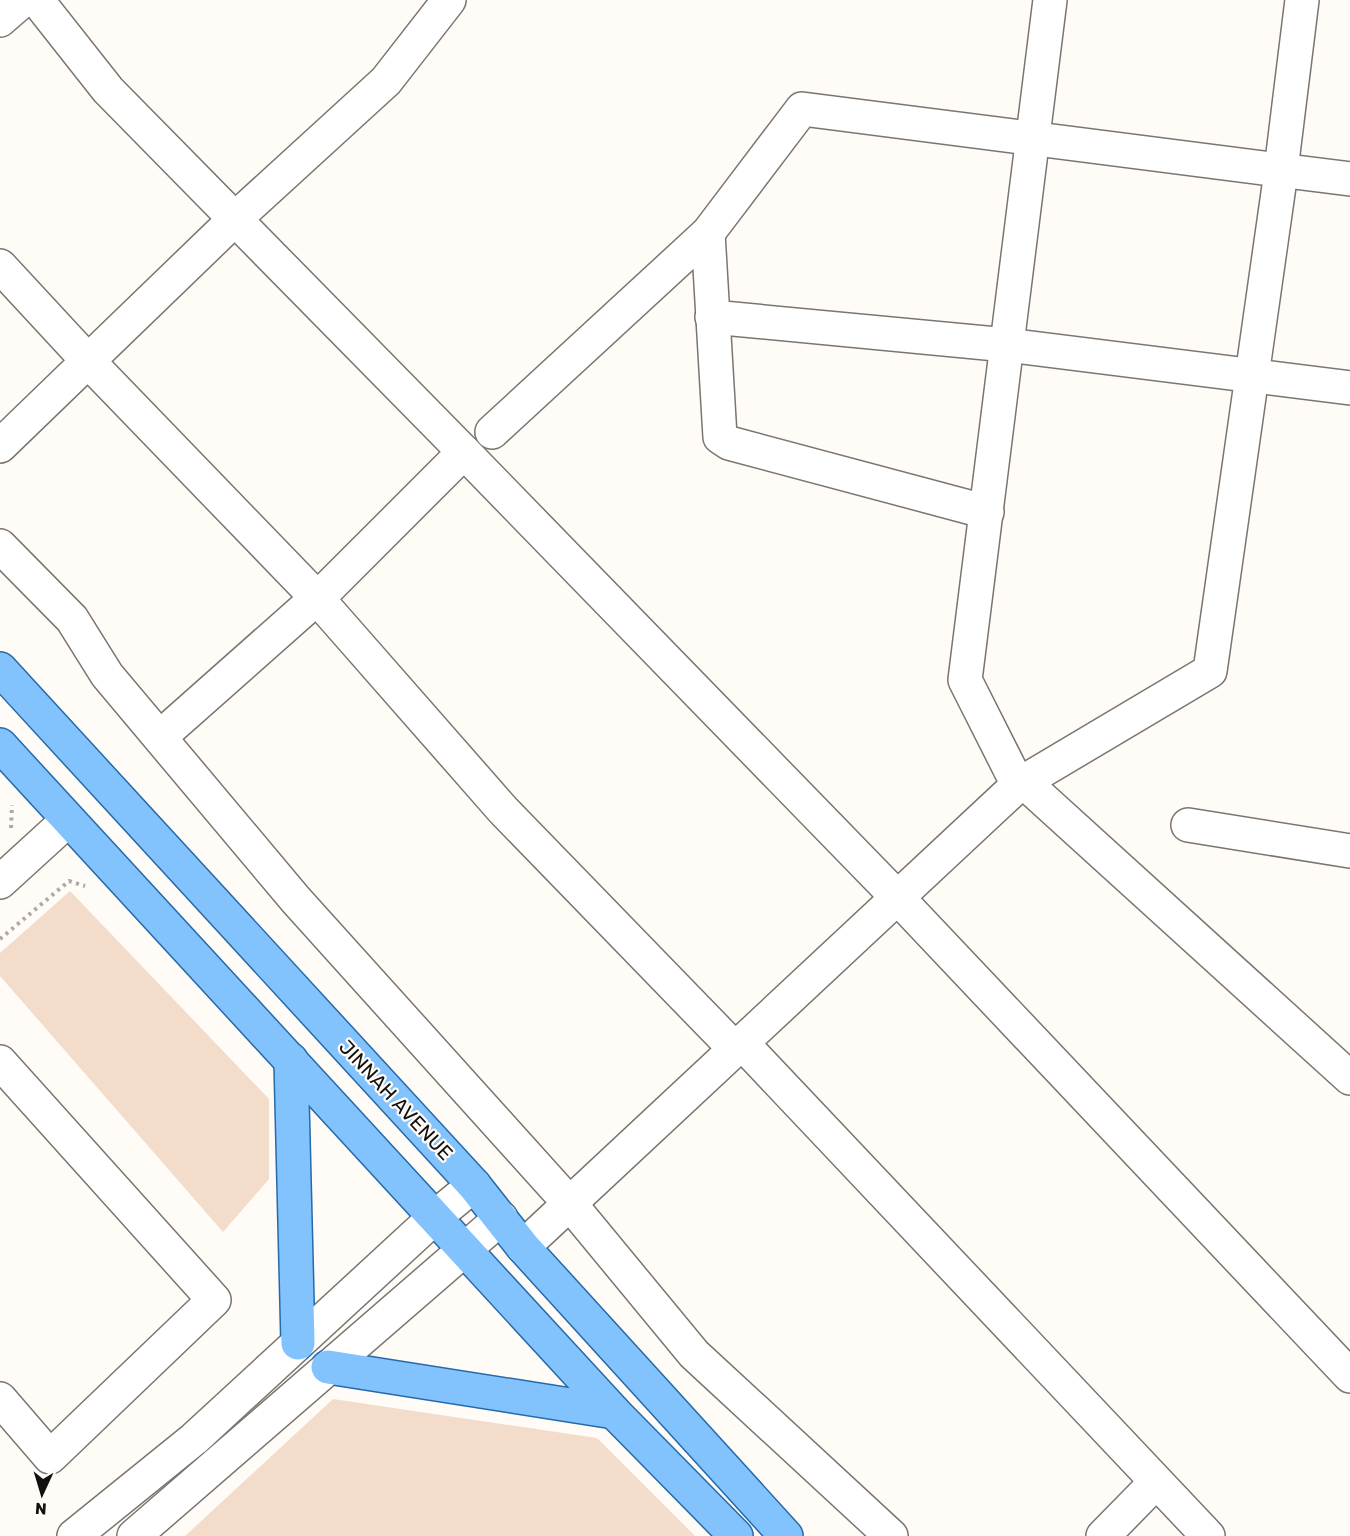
<svg xmlns="http://www.w3.org/2000/svg" width="1350" height="1536" font-family="Rubik,sans-serif">
	<style>
		.green { fill: #f3ddca }
		.lines { fill: none; stroke-linecap: round; stroke-linejoin: round }
		.minor-casing { stroke: #7b7570; stroke-width: 36 }
		.major-casing { stroke: #256aa9; stroke-width: 36 }
		.path { stroke: #ada9a6; stroke-width: 4; stroke-dasharray: 3 4.5; stroke-linecap: butt }
		.minor { stroke: #fff; stroke-width: 33 }
		.major { stroke: #82c2fd; stroke-width: 33 }
		.labels { text-anchor: middle; dominant-baseline: central; stroke-width: 4.5; stroke-linejoin: round; paint-order: stroke }
		.street-label { font-size: 20px; fill: #13110f; stroke: #fffbf7 }
	</style>
	<rect width="100%" height="100%" fill="#fffbf7"/>
	<g class="green">
		<polygon points="70,891 269,1099 269,1179 223,1232 0,976 0,953"/>
		<polygon points="333,1399 597,1438 695,1536 185,1536"/>
	</g>
	<g class="lines">
		<defs>
			<g id="minor">
				<polyline points="37,0 108,90 464,452 327,589 160,737"/>
				<polyline points="0,20 23,0"/>
				<polyline points="708,233 720,437 729,443 987,512"/>
				<polyline points="0,266 88,361 317,598 503,810 736,1050"/>
				<polyline points="712,317 1007,345 1350,388"/>
				<polyline points="492,432 708,233 802,109 1350,179"/>
				<polyline points="0,446 236,218 386,81 449,0"/>
				<polyline points="464,452 897,897 1350,1376"/>
				<polyline points="0,546 72,619 107,675 296,900 571,1205 694,1354 891,1536"/>
				<polyline points="1024,782 1350,1078"/>
				<polyline points="1018,785 965,680 1050,0"/>
				<polyline points="1188,825 1350,851"/>
				<polyline points="0,882 68,820"/>
				<polyline points="742,1043 1208,1536"/>
				<polyline points="0,1062 214,1300 50,1457 0,1399"/>
				<polyline points="523,1247 1018,785 1210,671 1279,186 1302,0"/>
				<polyline points="74,1536 194,1439 435,1217 474,1185"/>
				<polyline points="134,1536 501,1218"/>
				<polyline points="1103,1536 1156,1482"/>
			</g>
			<g id="major">
				<polyline points="0,669 474,1185 523,1247 786,1536"/>
				<polyline points="0,745 614,1412 736,1536"/>
				<polyline points="291,1060 298,1343"/>
				<polyline points="328,1367 614,1412"/>
			</g>
		</defs>
		<use href="#minor" class="minor-casing"/>
		<use href="#major" class="major-casing"/>
		<g class="path">
			<polyline points="11,828 12,805"/>
			<polyline points="0,939 69,881 85,886"/>
		</g>
		<use href="#minor" class="minor"/>
		<use href="#major" class="major"/>
	</g>
	<g class="labels">
		<g class="street-label">
			<text transform="translate(396 1100) rotate(47)">JINNAH AVENUE</text>
		</g>
	</g>
	<g transform="translate(42 1494) rotate(184)" stroke="#fffbf7" stroke-width="4.5" paint-order="stroke">
	<path d="M0-4.5L10 22L0 15L-10 22Z" fill="#13110f"/>
	<text y="-9" font-size="16" font-weight="bold" text-anchor="middle" fill="#13110f">N</text>
	</g>
</svg>
